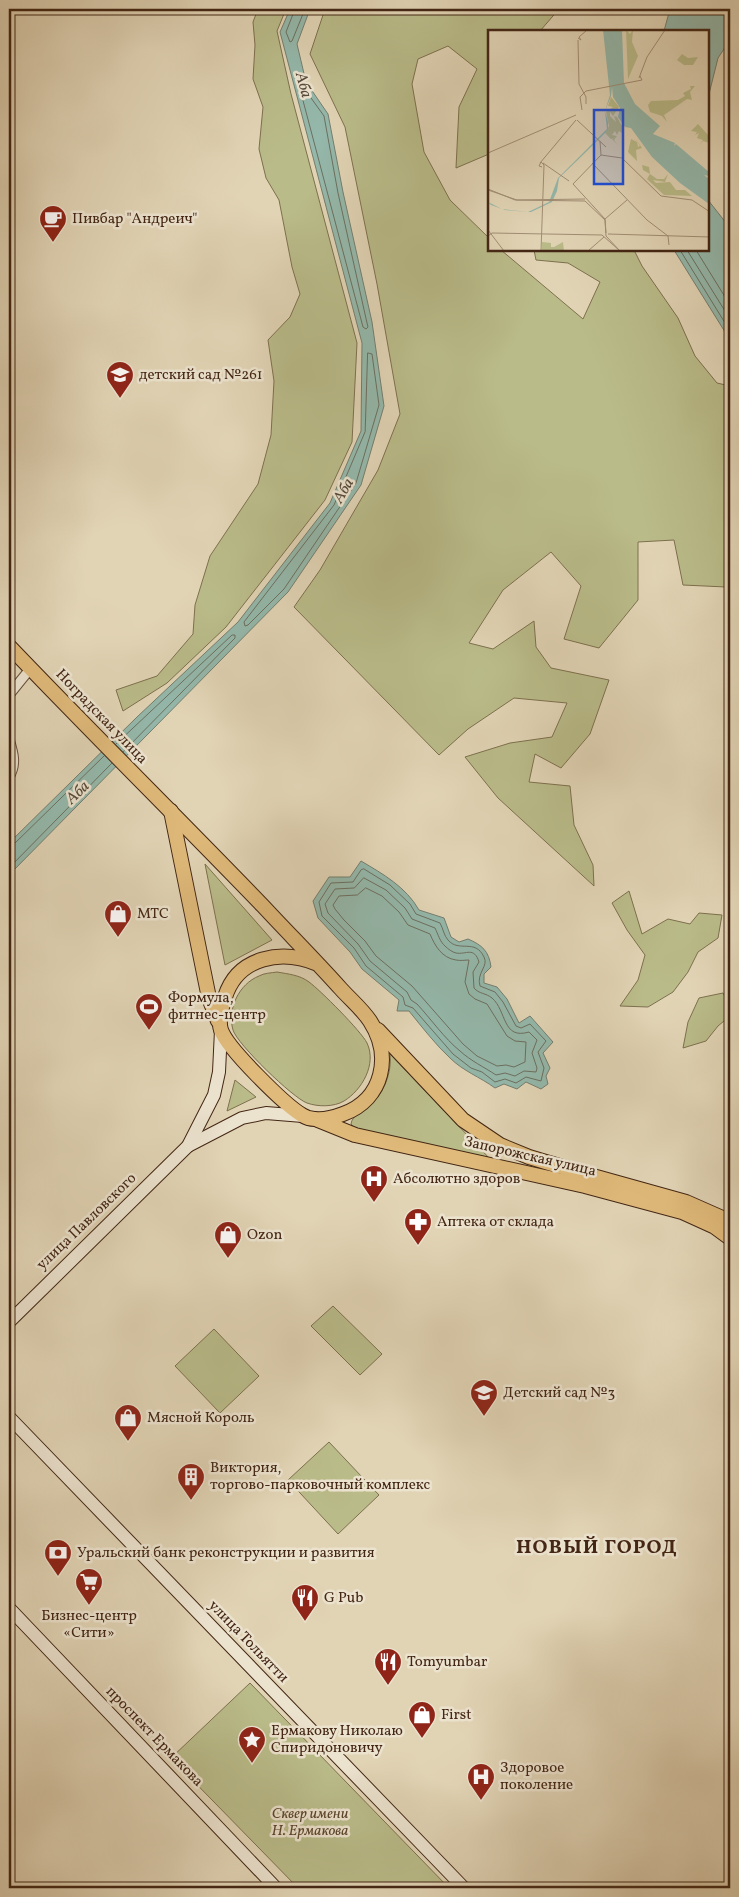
<svg xmlns="http://www.w3.org/2000/svg" width="739" height="1897" font-family="Vollkorn,serif">
	<style>
		.green { fill: #b9bb89; stroke: #7e704e }
		.water { fill: #94b8ab; stroke: #747e6f }
		.lines { fill: none; stroke-linecap: round; stroke-linejoin: round }
		.shore { stroke: #6c6f60; stroke-width: 1 }
		.street-casing { stroke: #6a523c; stroke-width: 11 }
		.secondary-casing { stroke: #432614; stroke-width: 14 }
		.primary-casing { stroke: #432614; stroke-width: 16 }
		.street { stroke: #ece3cf; stroke-width: 9 }
		.secondary { stroke: #ece3cf; stroke-width: 12 }
		.primary { stroke: #e0ba7a; stroke-width: 14 }
		.labels { text-anchor: middle; dominant-baseline: central; stroke-width: 5; stroke-linejoin: round; paint-order: stroke }
		.poi-label { font-size: 15px; fill: #432614; stroke: #ece3cf; text-anchor: start }
		.street-label { font-size: 15px; fill: #432614; stroke: #ece3cf }
		.park-label { font-size: 15px; font-style: italic; fill: #5b442b; stroke: #ece3cf }
		.water-label { font-size: 16px; font-style: italic; fill: #574a3a; stroke: #ece3cf }
		.district-label { font-size: 20px; font-weight: bold; letter-spacing: 1px; fill: #432614; stroke: #ece3cf }
		.inset-road { fill: none; stroke: #a28e75; stroke-width: 1 }
		.view { fill: #1d4ed8; fill-opacity: 0.15; stroke: #1d4ed8; stroke-width: 2.5 }
		.inset-edge { fill: none; stroke: #432614; stroke-width: 2.5 }
	</style>
	<rect width="100%" height="100%" fill="#e1d4b5"/>
	<filter id="stains"><feTurbulence type="fractalNoise" baseFrequency=".004" numOctaves="4"/><feColorMatrix values="0 0 0 0 .2 0 0 0 0 .09 0 0 0 0 .02 0 0 0 .5 -.17"/></filter>
	<radialGradient id="worn" r=".72"><stop offset=".6" stop-color="#630" stop-opacity="0"/><stop offset="1" stop-color="#630" stop-opacity=".3"/></radialGradient>
	<g class="green">
		<polygon points="258,9 286,9 277,31 291,94 357,343 352,442 325,500 226,627 167,683 123,711 116,690 157,676 193,634 195,605 210,556 258,484 271,435 274,381 268,340 290,317 300,294 292,267 279,200 266,178 259,149 263,107 253,79 255,45 253,22"/>
		<polygon points="325,9 559,9 540,31 489,31 489,154 456,168 459,107 477,69 448,46 418,59 412,84 424,152 450,200 489,238 489,250 501,250 583,319 600,282 568,263 536,260 534,250 634,250 642,266 678,318 695,356 717,383 730,386 730,537 726,587 683,585 674,540 638,542 638,600 599,648 564,639 581,586 551,552 503,590 469,643 493,649 534,621 536,647 551,668 609,680 590,734 561,768 535,754 529,782 570,786 574,825 593,865 594,886 498,798 465,757 510,743 552,737 567,703 514,698 468,729 439,755 294,607 320,570 378,470 400,414 377,284 345,127 310,54"/>
		<polygon points="205,864 272,940 225,965"/>
		<polygon points="629,891 642,934 668,919 690,924 699,913 722,915 718,938 698,952 688,972 673,992 648,1007 620,1006 638,980 645,955 627,930 612,903"/>
		<path d="M277,972C288,974 300,975 309,982C320,990 361,1031 367,1043C377,1064 362,1090 344,1101C334,1107 318,1107 307,1103C293,1098 237,1044 233,1030C227,1009 239,984 259,976C264,973 271,973 277,972Z"/>
		<polygon points="723,993 730,1006 730,1016 718,1026 706,1041 683,1048 688,1022 699,998"/>
		<path d="M390,1054L491,1160L355,1128L351,1124C352,1115 364,1111 370,1105C384,1093 392,1073 390,1054Z"/>
		<polygon points="235,1080 256,1097 227,1111"/>
		<polygon points="333,1306 382,1354 360,1375 311,1326"/>
		<polygon points="214,1329 259,1376 220,1413 175,1366"/>
		<polygon points="329,1442 379,1495 338,1534 288,1480"/>
		<polygon points="250,1683 449,1888 298,1888 171,1758"/>
	</g>
	<g class="water">
		<polygon points="290,9 310,9 297,44 306,82 328,114 343,192 372,322 384,406 361,485 288,592 9,875 9,843 137,717 238,622 330,503 361,431 362,343 280,32"/>
		<polygon points="670,9 730,9 730,40 718,58 708,98 708,31 664,31"/>
		<polygon points="708,200 730,228 730,340 674,250 708,250"/>
		<path d="M361,861C383,874 406,887 419,910L444,918L451,937L459,942L468,939C482,945 489,951 491,967L484,974V983L497,987L507,999L519,1023L530,1016L553,1042L543,1053L550,1068L546,1076L548,1084L541,1089L526,1082L517,1089L504,1084L495,1088C480,1077 463,1071 450,1058C435,1044 422,1027 409,1011H397L399,1000L362,969L350,952L318,918L313,901L329,877H350Z"/>
	</g>
	<g class="lines">
		<g class="shore">
			<polyline points="295,9 286,32 290,42 292,41 305,9"/>
			<polygon points="303,90 306,91 324,116 338,193 367,323 368,327 366,329 363,327 301,93"/>
			<polyline points="680,250 730,331"/>
			<polyline points="687,250 730,319"/>
			<polyline points="696,250 730,305"/>
			<polygon points="368,353 372,354 379,405 356,483 284,589 248,625 245,626 244,622 334,505 365,432"/>
			<polyline points="116,744 232,635 235,635 235,638 123,752"/>
			<polyline points="9,846 14,844 104,756"/>
			<polyline points="9,868 112,763"/>
			<path d="M364,869L390,885L410,904L416,914L440,923C443,928 444,936 448,940C459,953 475,938 484,957C489,966 476,973 480,986L495,992L503,1002L516,1026L521,1028L530,1024L546,1041L538,1052L544,1068L541,1081L526,1077L516,1083L505,1079L495,1082L482,1072L471,1068L453,1054L413,1008L405,1005L403,997L366,966L354,948L322,916L319,902L331,883L353,882L361,870Z"/>
			<path d="M364,878L386,890L405,908L412,919L435,928C438,934 440,942 445,946C448,949 452,952 456,953C466,955 474,946 479,962L473,972L474,988C479,994 486,993 492,998C507,1011 502,1040 529,1032L537,1040L532,1053L537,1068L536,1072L524,1071L515,1076L505,1073L496,1075C484,1067 471,1061 460,1051C444,1038 431,1019 417,1004L411,1000L407,992L370,961L358,944L328,913L325,904L335,889L354,888Z"/>
			<path d="M366,888L382,896L399,912L408,925L430,934C435,946 442,958 456,960C461,961 465,960 469,960L465,982L469,994L475,999L487,1004L507,1036L515,1041L526,1042L525,1062L514,1067L506,1065L497,1066L477,1056L463,1044L412,986L376,956L365,941L344,920L335,909L333,905L339,896L357,895Z"/>
		</g>
		<defs>
			<g id="street">
				<polyline points="9,695 30,669"/>
				<path d="M9,739C13,752 17,764 9,777"/>
			</g>
			<g id="secondary">
				<polyline points="188,1146 242,1118 266,1113 303,1116"/>
				<polyline points="9,1322 188,1146 214,1095 219,1072 221,1030"/>
				<polyline points="9,1417 464,1888"/>
				<polyline points="9,1608 276,1888"/>
			</g>
			<g id="primary">
				<path d="M9,646C93,734 179,819 263,906C289,934 316,961 341,989C350,999 362,1009 370,1021C392,1055 384,1099 343,1114C335,1117 324,1120 315,1119C311,1119 305,1117 302,1115C285,1105 227,1048 221,1030C218,1021 222,1006 225,997C238,956 282,949 318,964"/>
				<polyline points="171,811 209,998 218,1021"/>
				<polyline points="378,1030 463,1120 500,1145 529,1157 589,1175 686,1202 720,1217 730,1224"/>
				<polyline points="318,1120 355,1135 585,1186 682,1212 715,1227 730,1238"/>
			</g>
		</defs>
		<use href="#street" class="street-casing"/>
		<use href="#secondary" class="secondary-casing"/>
		<use href="#primary" class="primary-casing"/>
		<use href="#street" class="street"/>
		<use href="#secondary" class="secondary"/>
		<use href="#primary" class="primary"/>
	</g>
	<defs>
		<symbol id="cafe-pin" viewBox="-11 -11 22 30"><path d="M0 17L-7.5 6A9.5 9.5 0 1 1 7.5 6Z" fill="#8f2418" stroke="#ece3cf"/><path d="M-5.5-4.5H6V0H3Q3 3.5 0 3.5H-2.5Q-5.5 3.5-5.5 0ZM3-3.2v2h1.7v-2ZM-6 4.5H4V6H-6Z" fill="#fff"/></symbol>
		<symbol id="school-pin" viewBox="-11 -11 22 30"><path d="M0 17L-7.5 6A9.5 9.5 0 1 1 7.5 6Z" fill="#8f2418" stroke="#ece3cf"/><path d="M0-5L7-2L0 1L-7-2ZM-4 1L0 2.5L4 1V4Q0 6-4 4Z" fill="#fff"/></symbol>
		<symbol id="shop-pin" viewBox="-11 -11 22 30"><path d="M0 17L-7.5 6A9.5 9.5 0 1 1 7.5 6Z" fill="#8f2418" stroke="#ece3cf"/><path d="M-5-2.5h2.3a2.7 3.5 0 0 1 5.4 0H5L5.5 6h-11ZM-1.5-2.5h3a1.5 2.3 0 0 0-3 0Z" fill="#fff"/></symbol>
		<symbol id="stadium-pin" viewBox="-11 -11 22 30"><path d="M0 17L-7.5 6A9.5 9.5 0 1 1 7.5 6Z" fill="#8f2418" stroke="#ece3cf"/><path d="M0-5a6.5 5 0 1 0 0 10a6.5 5 0 1 0 0-10ZM-3.5-1.8h7v3.6h-7Z" fill="#fff"/></symbol>
		<symbol id="hospital-pin" viewBox="-11 -11 22 30"><path d="M0 17L-7.5 6A9.5 9.5 0 1 1 7.5 6Z" fill="#8f2418" stroke="#ece3cf"/><path d="M-5-5h3v3.5h4V-5h3V5h-3V1.5h-4V5h-3Z" fill="#fff"/></symbol>
		<symbol id="pharmacy-pin" viewBox="-11 -11 22 30"><path d="M0 17L-7.5 6A9.5 9.5 0 1 1 7.5 6Z" fill="#8f2418" stroke="#ece3cf"/><path d="M-2-6h4v4h4v4h-4v4h-4v-4h-4v-4h4Z" fill="#fff"/></symbol>
		<symbol id="building-pin" viewBox="-11 -11 22 30"><path d="M0 17L-7.5 6A9.5 9.5 0 1 1 7.5 6Z" fill="#8f2418" stroke="#ece3cf"/><path d="M-4-6H4V6H1V3H-1V6H-4ZM-2.5-4.3h1.7v1.8h-1.7ZM.8-4.3h1.7v1.8H.8ZM-2.5-1h1.7V.8h-1.7ZM.8-1h1.7V.8H.8Z" fill="#fff"/></symbol>
		<symbol id="bank-pin" viewBox="-11 -11 22 30"><path d="M0 17L-7.5 6A9.5 9.5 0 1 1 7.5 6Z" fill="#8f2418" stroke="#ece3cf"/><path d="M-6-4H6V4H-6ZM0-2.3a2.3 2.3 0 1 0 0 4.6a2.3 2.3 0 1 0 0-4.6Z" fill="#fff"/></symbol>
		<symbol id="supermarket-pin" viewBox="-11 -11 22 30"><path d="M0 17L-7.5 6A9.5 9.5 0 1 1 7.5 6Z" fill="#8f2418" stroke="#ece3cf"/><path d="M-6-5.5h2.5l.6 2H6L4.5 2H-2.5L-4.4-4H-6ZM-1.5 3.2a1.3 1.3 0 1 0 .1 0ZM3 3.2a1.3 1.3 0 1 0 .1 0Z" fill="#fff"/></symbol>
		<symbol id="restaurant-pin" viewBox="-11 -11 22 30"><path d="M0 17L-7.5 6A9.5 9.5 0 1 1 7.5 6Z" fill="#8f2418" stroke="#ece3cf"/><path d="M-5-6h1v4h1v-4h1v4h1v-4h1v5L-1.5 .5V6h-2V.5L-5-1ZM5-6V6H3V1.5H1.5Q1.5-4 5-6Z" fill="#fff"/></symbol>
		<symbol id="sight-pin" viewBox="-11 -11 22 30"><path d="M0 17L-7.5 6A9.5 9.5 0 1 1 7.5 6Z" fill="#8f2418" stroke="#ece3cf"/><path d="M0-6L1.8-2.2L6-1.7L2.9 1.2L3.7 5.4L0 3.3L-3.7 5.4L-2.9 1.2L-6-1.7L-1.8-2.2Z" fill="#fff"/></symbol>
	</defs>
	<g fill-rule="evenodd">
		<use href="#cafe-pin" x="37" y="203" width="32" height="43"/>
		<use href="#school-pin" x="104" y="359" width="32" height="43"/>
		<use href="#shop-pin" x="102" y="898" width="32" height="43"/>
		<use href="#stadium-pin" x="133" y="991" width="32" height="43"/>
		<use href="#hospital-pin" x="358" y="1163" width="32" height="43"/>
		<use href="#pharmacy-pin" x="402" y="1206" width="32" height="43"/>
		<use href="#shop-pin" x="212" y="1219" width="32" height="43"/>
		<use href="#school-pin" x="468" y="1377" width="32" height="43"/>
		<use href="#shop-pin" x="112" y="1402" width="32" height="43"/>
		<use href="#building-pin" x="175" y="1461" width="32" height="43"/>
		<use href="#bank-pin" x="42" y="1537" width="32" height="43"/>
		<use href="#supermarket-pin" x="73" y="1566" width="32" height="43"/>
		<use href="#restaurant-pin" x="289" y="1582" width="32" height="43"/>
		<use href="#restaurant-pin" x="372" y="1646" width="32" height="43"/>
		<use href="#shop-pin" x="406" y="1699" width="32" height="43"/>
		<use href="#sight-pin" x="236" y="1724" width="32" height="43"/>
		<use href="#hospital-pin" x="465" y="1761" width="32" height="43"/>
	</g>
	<g class="labels">
		<g class="poi-label">
			<text x="72" y="219">Пивбар "Андреич"</text>
			<text x="139" y="375">детский сад №261</text>
			<text x="137" y="914">МТС</text>
			<text x="168" y="998">Формула,<tspan x="168" dy="17">фитнес-центр</tspan></text>
			<text x="393" y="1179">Абсолютно здоров</text>
			<text x="437" y="1222">Аптека от склада</text>
			<text x="247" y="1235">Ozon</text>
			<text x="503" y="1393">Детский сад №3</text>
			<text x="147" y="1418">Мясной Король</text>
			<text x="210" y="1468">Виктория,<tspan x="210" dy="17">торгово-парковочный комплекс</tspan></text>
			<text x="77" y="1553">Уральский банк реконструкции и развития</text>
			<text x="324" y="1598">G Pub</text>
			<text x="89" y="1616" text-anchor="middle">Бизнес-центр<tspan x="89" dy="17">«Сити»</tspan></text>
			<text x="407" y="1662">Tomyumbar</text>
			<text x="441" y="1715">First</text>
			<text x="271" y="1731">Ермакову Николаю<tspan x="271" dy="17">Спиридоновичу</tspan></text>
			<text x="500" y="1768">Здоровое<tspan x="500" dy="17">поколение</tspan></text>
		</g>
		<g class="street-label">
			<text transform="translate(101 717) rotate(46)">Ноградская улица</text>
			<text transform="translate(530 1157) rotate(13)">Запорожская улица</text>
			<text transform="translate(87 1222) rotate(-44)">улица Павловского</text>
			<text transform="translate(248 1642) rotate(46)">улица Тольятти</text>
			<text transform="translate(154 1737) rotate(46)">проспект Ермакова</text>
		</g>
		<g class="park-label">
			<text x="310" y="1814">Сквер имени<tspan x="310" dy="17">Н. Ермакова</tspan></text>
		</g>
		<g class="water-label">
			<text transform="translate(303 85) rotate(75)">Аба</text>
			<text transform="translate(344 491) rotate(-60)">Аба</text>
			<text transform="translate(78 793) rotate(-44)">Аба</text>
		</g>
		<g class="district-label">
			<text x="597" y="1548">НОВЫЙ ГОРОД</text>
		</g>
	</g>
	<g transform="translate(488 30)">
		<rect width="221" height="221" fill="#e1d4b5"/>
		<path d="M138,0L142,4L145,0L144,12L150,26L140,49ZM194,24L200,28L210,27L205,35H196L189,30ZM202,56H207L202,62L204,70L199,69L176,85L179,92L174,86L162,82L160,75L163,71L190,70L197,66L195,63L203,59ZM123,67L131,77L125,86L122,82V86L128,92L126,86L129,87L135,98L134,103L131,101L129,105L127,101L124,105L129,106L126,110L129,114L124,109L128,107L123,109L117,103L121,96L118,82L125,77L120,76ZM210,94L221,106V113L215,111L212,114L215,110L209,108L211,103L207,105L209,102L203,101ZM147,108L154,118L148,120L149,131L140,122L143,109L149,112L150,117L152,116ZM154,135L161,137L162,144L169,149H176L180,144L177,152L165,150L168,153L182,152L188,160H197L204,166L176,165L159,149L162,144L155,140ZM54,212L63,213V217H66L75,212L76,221H54Z" fill="#b9bb89"/>
		<path d="M115,0H134L136,53L147,74L172,96L165,104L187,113L186,116L188,114L221,142V146L216,145L221,149V174L192,153L164,127L143,98L137,97L130,87L132,78L125,67L124,57L123,66L117,81L120,92V99L117,103L99,121L71,148L69,161L64,172L43,182H40L17,180L3,175L0,172L14,179L40,182L61,172L70,148L119,99L117,81L122,65Z" fill="#94b8ab"/>
		<path class="inset-road" d="M90,8L93,10L91,7L99,0M90,10L91,54L98,67V74M151,48L159,27L177,0M94,80L92,67L98,61L154,50L152,46M89,90L118,117M0,123L88,85M113,125L134,128L173,166L204,170L222,182M52,133L88,90M55,133L81,151M104,133L159,190L180,206L181,215M85,154L117,189L118,203M85,154L113,125L112,111M0,159L27,170L97,171L117,190L118,206L132,221M0,160L29,170L97,169M117,189L139,170M0,200L16,221M120,204L222,207M114,205L132,221M0,206L4,203L114,205M53,221L56,135L53,132L51,136L54,137M100,221L116,207"/>
		<path class="view" d="M106,80H135V154H106Z"/>
		<rect width="221" height="221" class="inset-edge"/>
	</g>
	<rect width="739" height="1897" fill="none" stroke="#e1d4b5" stroke-width="30"/>
	<rect x="10" y="10" width="719" height="1877" fill="none" stroke="#432614" stroke-width="2.5"/>
	<rect x="15" y="15" width="709" height="1867" fill="none" stroke="#432614"/>
	<rect width="100%" height="100%" filter="url(#stains)"/>
	<rect width="100%" height="100%" fill="url(#worn)"/>
</svg>
